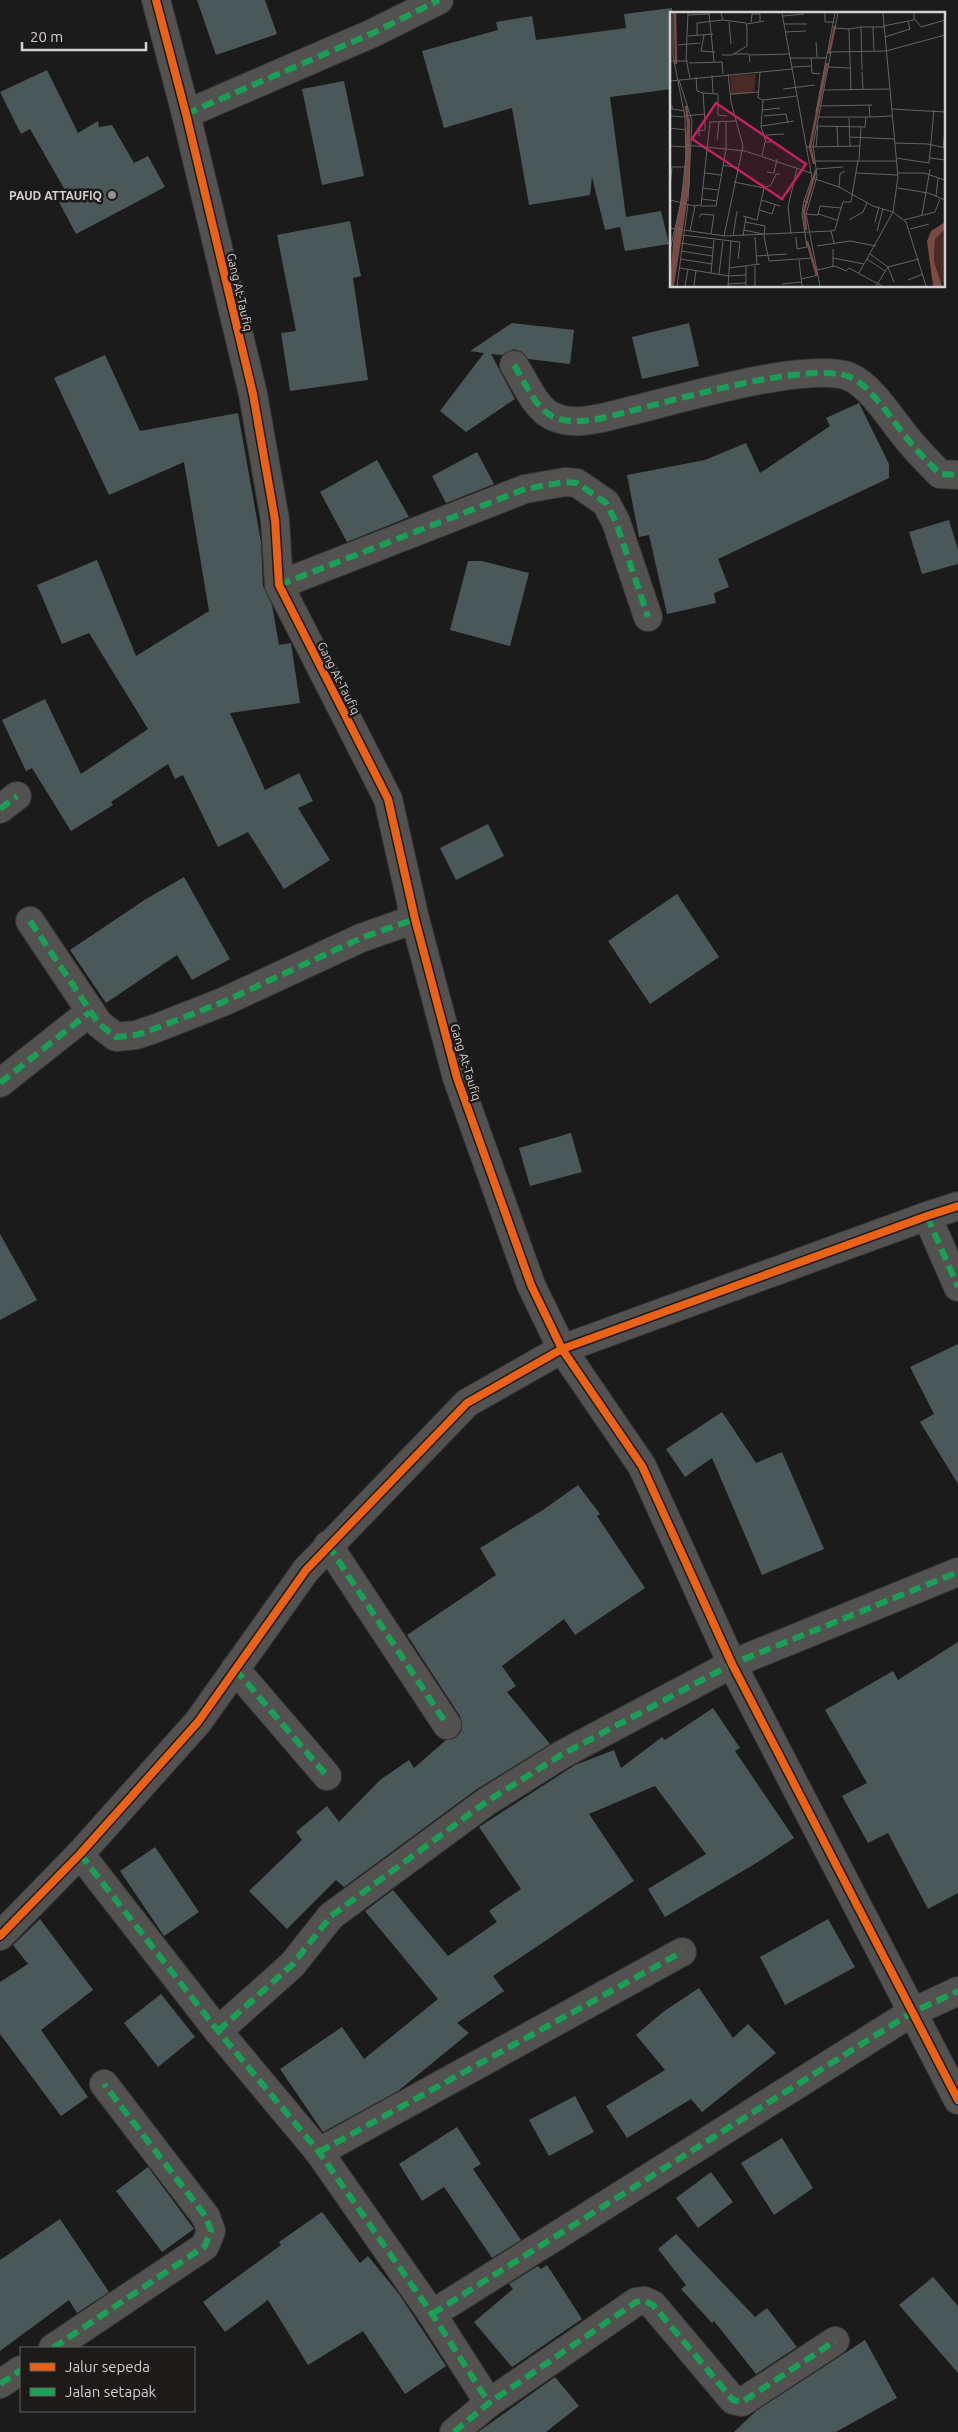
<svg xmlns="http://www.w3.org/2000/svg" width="958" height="2432" font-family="Ubuntu,sans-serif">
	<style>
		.building { fill: #4b5859 }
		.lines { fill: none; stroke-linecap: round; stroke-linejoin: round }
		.minor-casing { stroke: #373636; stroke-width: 30 }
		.minor { stroke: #535251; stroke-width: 28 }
		.quiet { stroke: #1a9f57; stroke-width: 6; stroke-dasharray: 12 6; stroke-linecap: butt }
		.cycleway-casing { stroke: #1d1b1a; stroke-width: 11 }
		.cycleway { stroke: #ea6118; stroke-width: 8 }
		.poi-dot { fill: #939191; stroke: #1d1b1a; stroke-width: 2 }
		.labels { text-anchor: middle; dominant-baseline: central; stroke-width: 5; stroke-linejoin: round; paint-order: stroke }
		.poi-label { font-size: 12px; font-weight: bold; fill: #d3d1d0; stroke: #1d1b1a; text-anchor: end }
		.street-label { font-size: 12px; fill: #d3d1d0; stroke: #1d1b1a }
		.inset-river { fill: none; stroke: #794b44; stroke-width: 2.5 }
		.inset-road { fill: none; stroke: #656463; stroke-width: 1 }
		.view { fill: #c32161; fill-opacity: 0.15; stroke: #c32161; stroke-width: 2.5 }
		.inset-edge { fill: none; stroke: #d3d1d0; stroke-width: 2.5 }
	</style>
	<rect width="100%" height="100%" fill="#1c1b1b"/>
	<g class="building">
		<polygon points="197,0 265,0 277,34 216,55"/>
		<polygon points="672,8 672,89 610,97 626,217 661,211 669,244 625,251 620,227 605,230 592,177 590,195 529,205 512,108 444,128 422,51 498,30 496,22 532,16 536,40 626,28 624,14"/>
		<polygon points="47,70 78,133 98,121 99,127 112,125 134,163 148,156 165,187 76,234 59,202 69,197 30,129 21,134 0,92"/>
		<polygon points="344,81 364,176 322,185 302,89"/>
		<polygon points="350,221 361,276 353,278 368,380 290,391 281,333 296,331 277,235"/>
		<polygon points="512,323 574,330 570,364 528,359 522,352 514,349 502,355 491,354 515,399 466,432 440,411 484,353 470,351"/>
		<polygon points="689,323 699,366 642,379 632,337"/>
		<polygon points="105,355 140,431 238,413 261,542 263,586 272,605 279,645 291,643 300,703 230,713 265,790 299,773 313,801 298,808 330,860 284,889 248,832 218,847 183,775 175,779 168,764 111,802 113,805 71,831 32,768 26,771 2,720 45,699 81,774 148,729 89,633 62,644 37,585 97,560 136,656 209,611 184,462 109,495 54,378"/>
		<polygon points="859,403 889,464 889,478 718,559 729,587 714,593 716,603 667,614 649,535 639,537 627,475 705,460 746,443 760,473 830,426 826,418"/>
		<polygon points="477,452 494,484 446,503 432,476"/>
		<polygon points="377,460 409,517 347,542 320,492"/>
		<polygon points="949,520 958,550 958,564 922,574 909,532"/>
		<polygon points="468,561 482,561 529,573 510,646 450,630"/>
		<polygon points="488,824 504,856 456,880 440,848"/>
		<polygon points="184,877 230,959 192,980 177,955 106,1003 70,950 146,899"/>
		<polygon points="677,894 719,957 650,1004 608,941"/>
		<polygon points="571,1133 582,1172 530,1186 519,1148"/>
		<polygon points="0,1234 37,1300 0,1320"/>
		<polygon points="958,1344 958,1484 920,1422 934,1414 910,1367"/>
		<polygon points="722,1412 756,1463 782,1452 824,1549 762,1575 712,1458 685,1477 666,1449"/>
		<polygon points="578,1485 600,1514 597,1516 645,1588 575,1635 564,1619 502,1666 516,1686 507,1692 550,1744 477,1789 344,1887 336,1880 287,1929 249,1891 302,1840 296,1832 327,1806 339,1822 380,1780 409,1760 414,1768 446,1740 455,1738 461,1732 462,1724 460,1716 407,1635 496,1575 480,1548 543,1510"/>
		<polygon points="958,1642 958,1893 928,1909 888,1833 868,1843 842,1796 867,1783 825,1710 893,1671 898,1680"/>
		<polygon points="713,1708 740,1748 735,1751 794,1838 758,1862 665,1917 648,1889 706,1854 655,1786 589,1814 634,1881 493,1976 504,1991 457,2023 469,2033 398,2091 323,2132 280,2069 342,2027 364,2059 438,1999 365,1911 393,1890 448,1956 497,1922 489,1911 521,1889 479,1827 575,1765 614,1750 621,1768 662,1737 665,1740"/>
		<polygon points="155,1847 199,1912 164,1936 120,1871"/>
		<polygon points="40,1919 93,1990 41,2030 88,2097 61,2116 0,2034 0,1982 28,1964 13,1945"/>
		<polygon points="828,1919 855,1967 785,2005 760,1957"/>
		<polygon points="699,1988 733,2038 748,2024 776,2053 702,2112 691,2099 627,2138 606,2106 665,2070 636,2035 663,2012"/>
		<polygon points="161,1994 195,2037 158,2067 124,2023"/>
		<polygon points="575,2096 594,2132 549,2156 529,2120"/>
		<polygon points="457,2127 481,2164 473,2169 521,2240 492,2258 444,2187 422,2201 399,2164"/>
		<polygon points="782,2138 813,2188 774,2215 741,2163"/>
		<polygon points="148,2167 194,2229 162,2252 116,2191"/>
		<polygon points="711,2172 733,2202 698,2228 676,2198"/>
		<polygon points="322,2212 360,2263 368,2256 399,2294 446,2366 405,2394 363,2331 308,2365 268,2300 225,2332 203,2302 281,2245 279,2242"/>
		<polygon points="60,2219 109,2292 77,2313 69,2300 0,2351 0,2260"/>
		<polygon points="676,2234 755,2317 767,2308 797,2347 756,2374 714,2321 712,2323 681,2289 686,2285 658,2249"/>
		<polygon points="547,2265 582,2319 512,2367 474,2322 513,2289 509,2284 538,2266 541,2269"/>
		<polygon points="933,2277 958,2306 958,2373 899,2305"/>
		<polygon points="865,2340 897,2398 836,2432 734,2432 756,2411"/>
		<polygon points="555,2377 579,2406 546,2432 478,2432"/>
	</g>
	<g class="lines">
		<defs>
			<g id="minor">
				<polyline points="156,0 186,114 253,394 275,520 279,585 388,799 415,919 457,1078 531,1285 562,1349 642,1466 732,1664 958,2100"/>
				<polyline points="186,114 373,33 439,0"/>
				<path d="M514,365C524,380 535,408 552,416C574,427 603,418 626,412C673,401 809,360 850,377C871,386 891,419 906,437C916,450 928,462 940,474L958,475"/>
				<polyline points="279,585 525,489 565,482 577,483 606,503 616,522 648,617"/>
				<polyline points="0,809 17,796"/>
				<polyline points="30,921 99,1024 116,1037 136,1035 154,1029 223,1002 361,938 415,919"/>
				<polyline points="0,1083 90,1012"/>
				<polyline points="927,1216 958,1287"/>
				<polyline points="328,1545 447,1725"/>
				<polyline points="235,1669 327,1776"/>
				<polyline points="80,1854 218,2031 319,2152 432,2314 489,2403"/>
				<polyline points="0,1936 80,1854 198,1722 306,1570 467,1403 562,1349 927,1216 958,1206"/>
				<polyline points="218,2031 292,1965 331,1916 486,1802 561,1755 732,1664 958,1572"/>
				<polyline points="319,2152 682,1952"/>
				<polyline points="432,2314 911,2013 958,1991"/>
				<polyline points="53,2348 205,2246 211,2231 206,2217 104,2084"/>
				<polyline points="0,2384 21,2370"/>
				<polyline points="454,2432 489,2403 636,2302 645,2301 653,2305 733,2400 742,2402 835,2341"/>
			</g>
		</defs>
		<use href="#minor" class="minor-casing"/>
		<use href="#minor" class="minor"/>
		<g class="quiet">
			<polyline points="186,114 373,33 439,0"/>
			<path d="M514,365C524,380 535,408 552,416C574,427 603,418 626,412C673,401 809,360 850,377C871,386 891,419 906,437C916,450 928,462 940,474L958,475"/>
			<polyline points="279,585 525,489 565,482 577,483 606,503 616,522 648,617"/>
			<polyline points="0,809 17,796"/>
			<polyline points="30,921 99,1024 116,1037 136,1035 154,1029 223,1002 361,938 415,919"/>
			<polyline points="0,1083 90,1012"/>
			<polyline points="927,1216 958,1287"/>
			<polyline points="328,1545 447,1725"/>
			<polyline points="235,1669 327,1776"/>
			<polyline points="80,1854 218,2031 319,2152 432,2314 489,2403"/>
			<polyline points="218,2031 292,1965 331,1916 486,1802 561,1755 732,1664 958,1572"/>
			<polyline points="319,2152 682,1952"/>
			<polyline points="432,2314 911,2013 958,1991"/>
			<polyline points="53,2348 205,2246 211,2231 206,2217 104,2084"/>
			<polyline points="0,2384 21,2370"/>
			<polyline points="454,2432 489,2403 636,2302 645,2301 653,2305 733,2400 742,2402 835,2341"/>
		</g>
		<defs>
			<g id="cycleway">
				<polyline points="156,0 186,114 253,394 275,520 279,585 388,799 415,919 457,1078 531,1285 562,1349 642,1466 732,1664 958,2100"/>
				<polyline points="0,1936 80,1854 198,1722 306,1570 467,1403 562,1349 927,1216 958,1206"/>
			</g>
		</defs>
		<use href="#cycleway" class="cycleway-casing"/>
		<use href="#cycleway" class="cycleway"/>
	</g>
	<circle class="poi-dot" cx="112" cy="195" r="5"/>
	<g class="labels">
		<g class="poi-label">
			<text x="102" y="195">PAUD ATTAUFIQ</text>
		</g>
		<g class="street-label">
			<text transform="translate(240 292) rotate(77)">Gang At-Taufiq</text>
			<text transform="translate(339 678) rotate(63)">Gang At-Taufiq</text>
			<text transform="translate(466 1062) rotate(73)">Gang At-Taufiq</text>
		</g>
	</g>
	<g transform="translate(670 12)">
		<rect width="275" height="275" fill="#1c1b1b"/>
		<path d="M86,62L84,81L61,83L60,64ZM275,217V270L271,271L264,249L265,227Z" fill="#492a25"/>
		<path d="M20,106V171L4,274H0L3,230L14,169L17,107ZM275,210V217L265,227L264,249L272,274H263L257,229L261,219Z" fill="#794b44"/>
		<path class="inset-river" d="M5,1L6,52M159,42L165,14M16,94L18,110M144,152L140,135L157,51M136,218L134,199L146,158M137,229L147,264"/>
		<path class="inset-road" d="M18,1L16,47L20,66M39,1L44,50M51,1L53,8L76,11L77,17V34L62,43H52M112,1L142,166L169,175L203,194L223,200L236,210L256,274M155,1V10H164M168,1L165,16L179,17M213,1L228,165L223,200M18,3L39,2M113,4L134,2M245,7L251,15L275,8M59,10L61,32M81,10L82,2H90V9M77,12L94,9M114,12H137M213,14L244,8V1M203,15L204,39M115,20L136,19M34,23L31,39L45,40M18,24L43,22M27,24V11L53,8M215,25L240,17L238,10M146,30L147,45M8,33L30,31M63,42H79L80,50M80,43L120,42M120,46H157M141,46L142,61L150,62M0,49H18M19,51L52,50L53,62M122,55L142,54M158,55L180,56M192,58L191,15H214M90,60L88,86L93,88M192,60L193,78M42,63L43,81M26,65L27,79L33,81L35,110V118L29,119V124M9,68L22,109L18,189M0,69L122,57M113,77L145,73M154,78L219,77M181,78L179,17L191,15M33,81L48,82V103L57,104M60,82L89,80M2,93V97L14,99M150,94L202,93M222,97L275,100M93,98L110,96M146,100L165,1M0,104L15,105M15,104L35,102M94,104L116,102L118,111M148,105H200L199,93M200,105L222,104M179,106L180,134M39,110L66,109M92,114L124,109M146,114L195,115L196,105M167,115L168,134M0,116L16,118M96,123L114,122M180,125L224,127M47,128L49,110M96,130L91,115L93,88L127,84M225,131L258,132L275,136M15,133L75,139L141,161M0,134L15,135M146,134L148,115M137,135L190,134M273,136L275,118M92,144L95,130H101M226,146L259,151L264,98M260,146L275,148M189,148L191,115M145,149H226M53,153L68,156M146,157L173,155M97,160L104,161L107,147M35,161L51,163M186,161L228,163M227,161H254L275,168M64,170L94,176L87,208L73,204M169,175L170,162L175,159M0,176L2,155H15M33,176L48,178M94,176L101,173L106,162H110M228,176L258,181L275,188M266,184L268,166M32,187L47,189M0,188L25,194M91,188L110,194M134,189L142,166M31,194H46L56,137V109M90,198L102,202L105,193M136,202L148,203L150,194L171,196L173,190H181L188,148M148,202L167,208M252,203L260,157M29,206L31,202L44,203L41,222M179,208L193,200L197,191M234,208L265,200L270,187M75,210L95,214L94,224M205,210L209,195M0,216L55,224L161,219M240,217L259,212M74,218L93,222M20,219L25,194L31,193L40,110M207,219L213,197M121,222L118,195L127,156M12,223L70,230L68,247M54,224L73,134L61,90L58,62M63,224L67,199M73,224L76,205M94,224L99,249L143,246M85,225L87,253M126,225L127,237L137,235M11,231L43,236M164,231L161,219L165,218L171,196M147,234L180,229L206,234M137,235L132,202L134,189L138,190M0,238L11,190L16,145L15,105L3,44V1M11,239L42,244M200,242L218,255L224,270M86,244L117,242M163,246L194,252M10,247L42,252M197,247L215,259M129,248L132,274M163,255V237M10,256L59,264L76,263M59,256L90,252M147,258L165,254L176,259L179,256L212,274M41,261L44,228M189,261L223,200M49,262L53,229M131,267L148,263M238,268L253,262M58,272L76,271M112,272L132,270M7,274L18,192M15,274L18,257M24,274L26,258M58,274L61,229M76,274V254M85,274V254M150,274L136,202L147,164L143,134L161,40L216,39L275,23M206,274L218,255L249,247"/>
		<path class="view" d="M46,91L136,152L112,187L22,127Z"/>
		<rect width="275" height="275" class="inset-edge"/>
	</g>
	<rect x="20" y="2347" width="175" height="65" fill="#1d1b1a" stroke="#666463"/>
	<rect x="30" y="2363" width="25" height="8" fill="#ea6118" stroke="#666463"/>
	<text x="65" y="2372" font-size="15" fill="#d3d1d0">Jalur sepeda</text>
	<rect x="30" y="2388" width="25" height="8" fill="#1a9f57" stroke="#666463"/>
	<text x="65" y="2397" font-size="15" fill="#d3d1d0">Jalan setapak</text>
	<path d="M22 42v8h124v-8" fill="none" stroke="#d3d1d0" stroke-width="2.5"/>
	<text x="30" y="42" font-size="15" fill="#d3d1d0" stroke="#1d1b1a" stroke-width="4" paint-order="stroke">20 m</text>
</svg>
